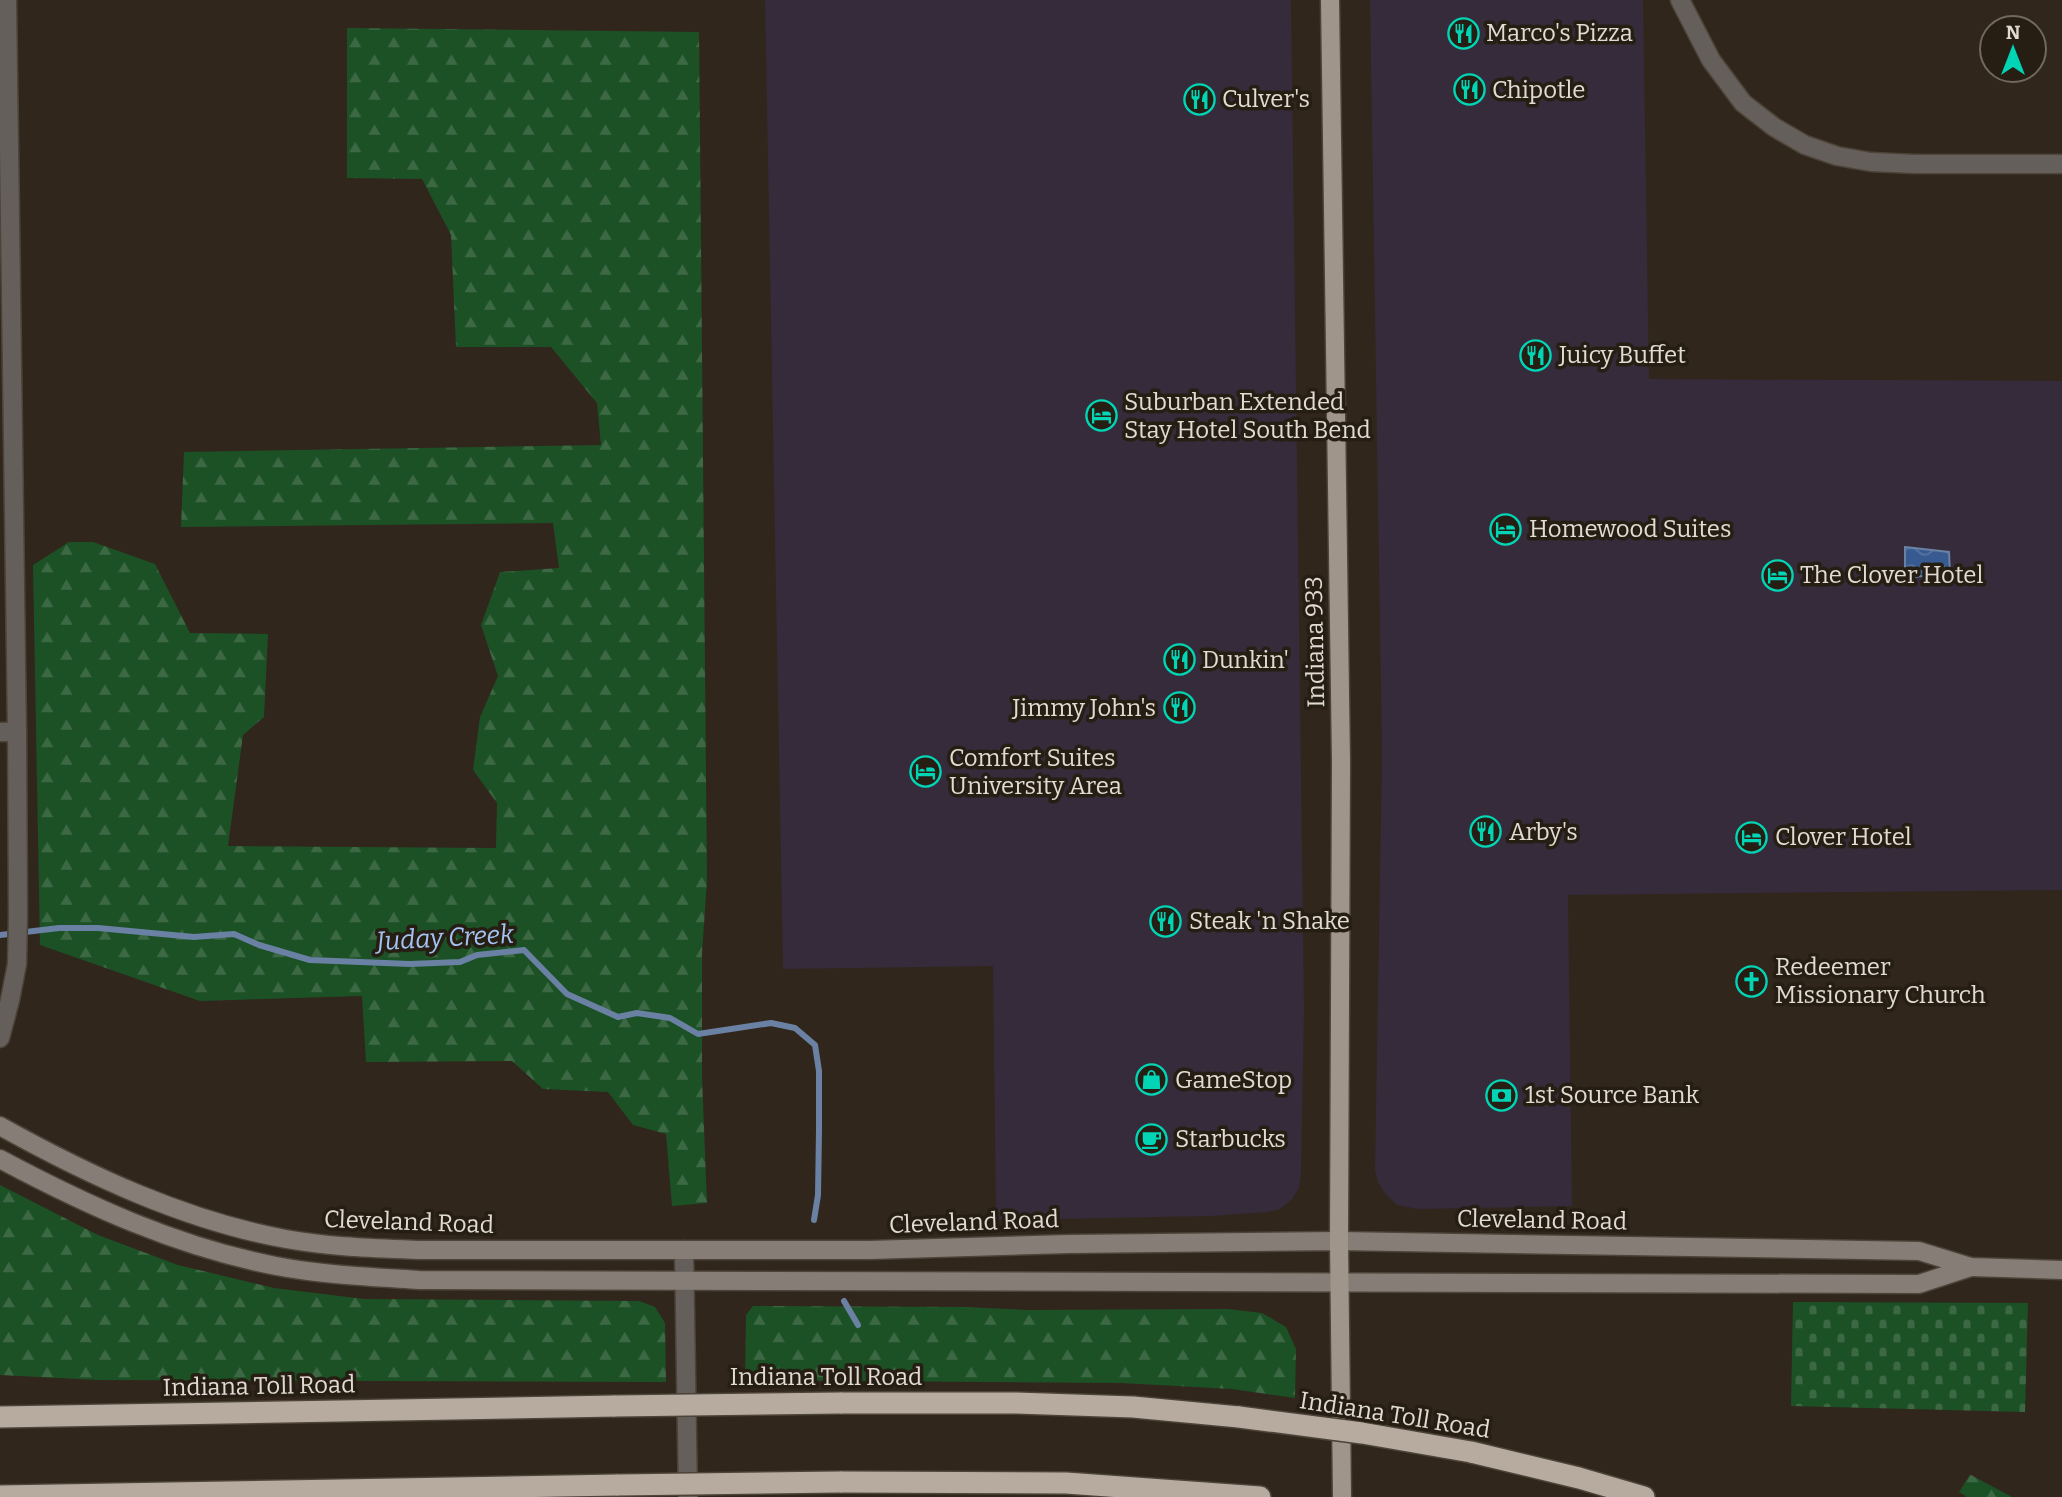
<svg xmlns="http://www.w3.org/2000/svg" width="2062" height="1497" font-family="Bitter,serif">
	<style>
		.commercial { fill: #362b3a }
		.forest { fill: url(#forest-firs) }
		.cemetery { fill: url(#cemetery-stones) }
		.water { fill: url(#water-waves); stroke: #6a81a4; stroke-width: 2 }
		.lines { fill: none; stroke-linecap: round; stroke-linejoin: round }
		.stream { stroke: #6a81a4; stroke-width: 6 }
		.minor-casing { stroke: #4c4339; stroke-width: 21 }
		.tertiary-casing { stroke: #4c4339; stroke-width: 21 }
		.secondary-casing { stroke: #4c4339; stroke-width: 21 }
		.primary-casing { stroke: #4c4339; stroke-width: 21 }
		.motorway-casing { stroke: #4c4339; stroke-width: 24 }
		.minor { stroke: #645f5a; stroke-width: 18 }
		.tertiary { stroke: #645f5a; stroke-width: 18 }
		.secondary { stroke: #867e76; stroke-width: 18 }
		.primary { stroke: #a0958b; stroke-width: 18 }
		.motorway { stroke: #b7aa9f; stroke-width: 21 }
		.motorway-bridge-casing { stroke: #4c4339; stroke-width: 24; stroke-linecap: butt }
		.motorway-bridge { stroke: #b7aa9f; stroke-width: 21 }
		.labels { text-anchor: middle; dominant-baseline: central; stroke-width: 7; stroke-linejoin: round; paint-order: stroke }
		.poi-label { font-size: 24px; fill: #e1dbd4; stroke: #261d13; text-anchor: start }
		.street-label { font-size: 24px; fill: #e1dbd4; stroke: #261d13 }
		.water-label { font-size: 26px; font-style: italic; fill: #a3c2f1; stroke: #261d13 }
	</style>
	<defs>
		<pattern id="forest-firs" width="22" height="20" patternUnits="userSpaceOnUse" patternTransform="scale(1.75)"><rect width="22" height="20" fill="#1b5125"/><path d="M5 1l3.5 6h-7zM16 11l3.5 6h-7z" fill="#3c6944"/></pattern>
		<pattern id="cemetery-stones" width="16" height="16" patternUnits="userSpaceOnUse" patternTransform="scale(1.75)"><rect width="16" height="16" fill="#1b5125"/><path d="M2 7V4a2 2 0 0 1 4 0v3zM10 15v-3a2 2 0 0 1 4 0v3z" fill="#3c6944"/></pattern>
		<pattern id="water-waves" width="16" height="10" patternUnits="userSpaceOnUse" patternTransform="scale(1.75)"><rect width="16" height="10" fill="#375b90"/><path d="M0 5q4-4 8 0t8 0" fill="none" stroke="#54729f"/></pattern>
	</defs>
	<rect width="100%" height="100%" fill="#30261c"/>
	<g class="commercial">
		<polygon points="765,0 1291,0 1304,1008 1301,1173 1299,1188 1292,1199 1280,1209 1268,1212 1210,1216 996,1220 993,966 783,969"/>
		<polygon points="1370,0 1643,0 1649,379 2062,381 2062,890 1568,895 1572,1206 1418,1209 1397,1205 1386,1195 1378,1182 1375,1171 1382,755"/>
	</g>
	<g class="forest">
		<polygon points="347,28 699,32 707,881 702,953 702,1077 707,1203 672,1206 666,1134 633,1125 608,1092 543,1089 512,1061 366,1062 362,996 200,1001 40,945 33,565 69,542 93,542 155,564 190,633 268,634 264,717 243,735 228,846 496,848 497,803 473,770 480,717 498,676 481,625 500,572 559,568 553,523 181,527 184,452 601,445 597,403 551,347 456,347 451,235 422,179 347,178"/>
		<polygon points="0,1185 98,1235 178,1265 274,1288 364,1299 639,1301 655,1307 665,1323 666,1382 97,1380 0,1375"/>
		<polygon points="753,1306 964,1307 1028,1310 1228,1309 1262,1313 1286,1327 1296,1349 1295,1398 1232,1389 1121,1383 745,1380 746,1315"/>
		<polygon points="1970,1475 1971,1475 2012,1497 1967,1497 1959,1492"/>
	</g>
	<polygon class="cemetery" points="1793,1302 2028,1303 2025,1412 1791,1406"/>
	<polygon class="water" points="1905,547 1949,552 1950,573 1905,578"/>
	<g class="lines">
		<g class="stream">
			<polyline points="0,935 59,928 98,928 194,937 234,934 259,945 310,960 410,964 460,962 477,955 524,950 567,994 618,1017 637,1013 670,1018 698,1034 771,1023 795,1028 815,1045 819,1071 819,1130 818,1195 814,1220"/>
			<polyline points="844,1301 858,1325"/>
		</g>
		<defs>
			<g id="minor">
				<polyline points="1680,0 1711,60 1743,103 1774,127 1805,145 1837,156 1871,162 1915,164 2062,164"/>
				<polyline points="0,732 17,732"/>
			</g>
			<g id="tertiary">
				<polyline points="0,1038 10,1000 17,964 18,914 17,732 7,0"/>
				<polyline points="684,1250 688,1497"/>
			</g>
			<g id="secondary">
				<path d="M0,1126C88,1175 186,1221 286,1239C330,1247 374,1248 419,1250H870L1069,1244L1339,1241L1919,1251L1971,1267L2062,1270"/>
				<path d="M0,1159C88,1206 178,1247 276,1266C323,1275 372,1277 419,1280L1919,1284L1971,1267"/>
			</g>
			<polyline id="primary" points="1330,0 1341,762 1339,1241 1342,1497"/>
			<g id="motorway">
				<polyline points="840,1403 1015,1403 1133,1407 1239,1417"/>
				<polyline points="0,1417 615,1406"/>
				<polyline points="1471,1452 1579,1478 1644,1497"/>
				<polyline points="840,1482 1066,1483 1260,1497"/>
				<polyline points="0,1496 618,1485"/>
			</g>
		</defs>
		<use href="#minor" class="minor-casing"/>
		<use href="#tertiary" class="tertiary-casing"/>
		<use href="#secondary" class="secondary-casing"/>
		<use href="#primary" class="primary-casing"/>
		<use href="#motorway" class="motorway-casing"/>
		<use href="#minor" class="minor"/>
		<use href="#tertiary" class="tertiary"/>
		<use href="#secondary" class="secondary"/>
		<use href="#primary" class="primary"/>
		<use href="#motorway" class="motorway"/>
		<defs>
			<g id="motorway-bridge">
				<polyline points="615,1406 840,1403"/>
				<polyline points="1239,1417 1362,1433 1471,1452"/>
				<polyline points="618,1485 840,1482"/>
			</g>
		</defs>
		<use href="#motorway-bridge" class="motorway-bridge-casing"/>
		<use href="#motorway-bridge" class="motorway-bridge"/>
	</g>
	<defs>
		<symbol id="restaurant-ring" viewBox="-11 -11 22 22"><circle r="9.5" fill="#261d13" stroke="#02d5b6" stroke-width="1.5"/><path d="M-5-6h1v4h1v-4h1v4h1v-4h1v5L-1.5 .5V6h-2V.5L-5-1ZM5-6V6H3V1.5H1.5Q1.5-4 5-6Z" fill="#02d5b6"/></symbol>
		<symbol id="hotel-ring" viewBox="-11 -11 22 22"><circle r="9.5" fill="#261d13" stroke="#02d5b6" stroke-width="1.5"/><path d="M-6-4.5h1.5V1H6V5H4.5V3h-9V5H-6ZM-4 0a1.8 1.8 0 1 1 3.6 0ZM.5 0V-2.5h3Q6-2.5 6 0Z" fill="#02d5b6"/></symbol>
		<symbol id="church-ring" viewBox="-11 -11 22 22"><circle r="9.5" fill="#261d13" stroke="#02d5b6" stroke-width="1.5"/><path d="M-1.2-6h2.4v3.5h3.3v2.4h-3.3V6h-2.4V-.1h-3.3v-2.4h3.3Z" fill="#02d5b6"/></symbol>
		<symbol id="shop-ring" viewBox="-11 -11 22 22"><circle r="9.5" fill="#261d13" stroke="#02d5b6" stroke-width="1.5"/><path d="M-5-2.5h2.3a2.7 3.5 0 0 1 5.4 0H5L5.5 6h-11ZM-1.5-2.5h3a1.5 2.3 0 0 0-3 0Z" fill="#02d5b6"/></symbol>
		<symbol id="bank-ring" viewBox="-11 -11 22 22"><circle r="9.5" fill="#261d13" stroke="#02d5b6" stroke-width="1.5"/><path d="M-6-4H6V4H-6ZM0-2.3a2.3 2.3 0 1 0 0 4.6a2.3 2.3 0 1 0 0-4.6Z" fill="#02d5b6"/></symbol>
		<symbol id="cafe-ring" viewBox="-11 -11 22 22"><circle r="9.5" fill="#261d13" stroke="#02d5b6" stroke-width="1.5"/><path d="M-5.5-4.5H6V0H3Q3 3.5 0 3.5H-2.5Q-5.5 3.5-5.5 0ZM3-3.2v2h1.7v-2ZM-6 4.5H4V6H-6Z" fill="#02d5b6"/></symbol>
	</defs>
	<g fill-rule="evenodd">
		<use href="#restaurant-ring" x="1446" y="16" width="35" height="35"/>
		<use href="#restaurant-ring" x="1452" y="72" width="35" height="35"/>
		<use href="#restaurant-ring" x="1182" y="82" width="35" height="35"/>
		<use href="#restaurant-ring" x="1518" y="338" width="35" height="35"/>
		<use href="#hotel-ring" x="1084" y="398" width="35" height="35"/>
		<use href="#hotel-ring" x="1488" y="512" width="35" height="35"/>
		<use href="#hotel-ring" x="1760" y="558" width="35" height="35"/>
		<use href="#restaurant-ring" x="1162" y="642" width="35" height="35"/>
		<use href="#restaurant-ring" x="1162" y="690" width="35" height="35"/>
		<use href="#hotel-ring" x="908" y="754" width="35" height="35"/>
		<use href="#restaurant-ring" x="1468" y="814" width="35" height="35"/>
		<use href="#hotel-ring" x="1734" y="820" width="35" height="35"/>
		<use href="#restaurant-ring" x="1148" y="904" width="35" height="35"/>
		<use href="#church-ring" x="1734" y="964" width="35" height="35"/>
		<use href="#shop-ring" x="1134" y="1062" width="35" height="35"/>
		<use href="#bank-ring" x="1484" y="1078" width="35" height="35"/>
		<use href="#cafe-ring" x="1134" y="1122" width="35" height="35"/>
	</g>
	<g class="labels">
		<g class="poi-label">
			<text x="1486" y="33">Marco's Pizza</text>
			<text x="1492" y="90">Chipotle</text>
			<text x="1222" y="99">Culver's</text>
			<text x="1559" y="355">Juicy Buffet</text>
			<text x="1124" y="402">Suburban Extended<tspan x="1124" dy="28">Stay Hotel South Bend</tspan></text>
			<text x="1529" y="529">Homewood Suites</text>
			<text x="1800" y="575">The Clover Hotel</text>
			<text x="1202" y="660">Dunkin'</text>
			<text x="1156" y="708" text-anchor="end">Jimmy John's</text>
			<text x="949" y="758">Comfort Suites<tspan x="949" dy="28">University Area</tspan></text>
			<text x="1509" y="832">Arby's</text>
			<text x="1775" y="837">Clover Hotel</text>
			<text x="1189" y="921">Steak 'n Shake</text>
			<text x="1775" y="967">Redeemer<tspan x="1775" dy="28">Missionary Church</tspan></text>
			<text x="1175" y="1080">GameStop</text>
			<text x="1525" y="1095">1st Source Bank</text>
			<text x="1175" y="1139">Starbucks</text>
		</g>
		<g class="street-label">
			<text transform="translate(1315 642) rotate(-91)">Indiana 933</text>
			<text transform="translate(1542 1220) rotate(1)">Cleveland Road</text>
			<text transform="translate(409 1222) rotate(2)">Cleveland Road</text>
			<text transform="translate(974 1222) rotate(-2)">Cleveland Road</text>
			<text x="826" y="1377">Indiana Toll Road</text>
			<text transform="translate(259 1386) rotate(-1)">Indiana Toll Road</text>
			<text transform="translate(1395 1415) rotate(9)">Indiana Toll Road</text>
		</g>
		<g class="water-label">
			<text transform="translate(445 938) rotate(-3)">Juday Creek</text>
		</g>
	</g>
	<g transform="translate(2013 49)"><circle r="33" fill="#261d13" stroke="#716960" stroke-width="2"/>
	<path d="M0-5L12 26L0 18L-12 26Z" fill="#02d5b6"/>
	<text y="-10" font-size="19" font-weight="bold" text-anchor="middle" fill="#e1dbd4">N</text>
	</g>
</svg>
